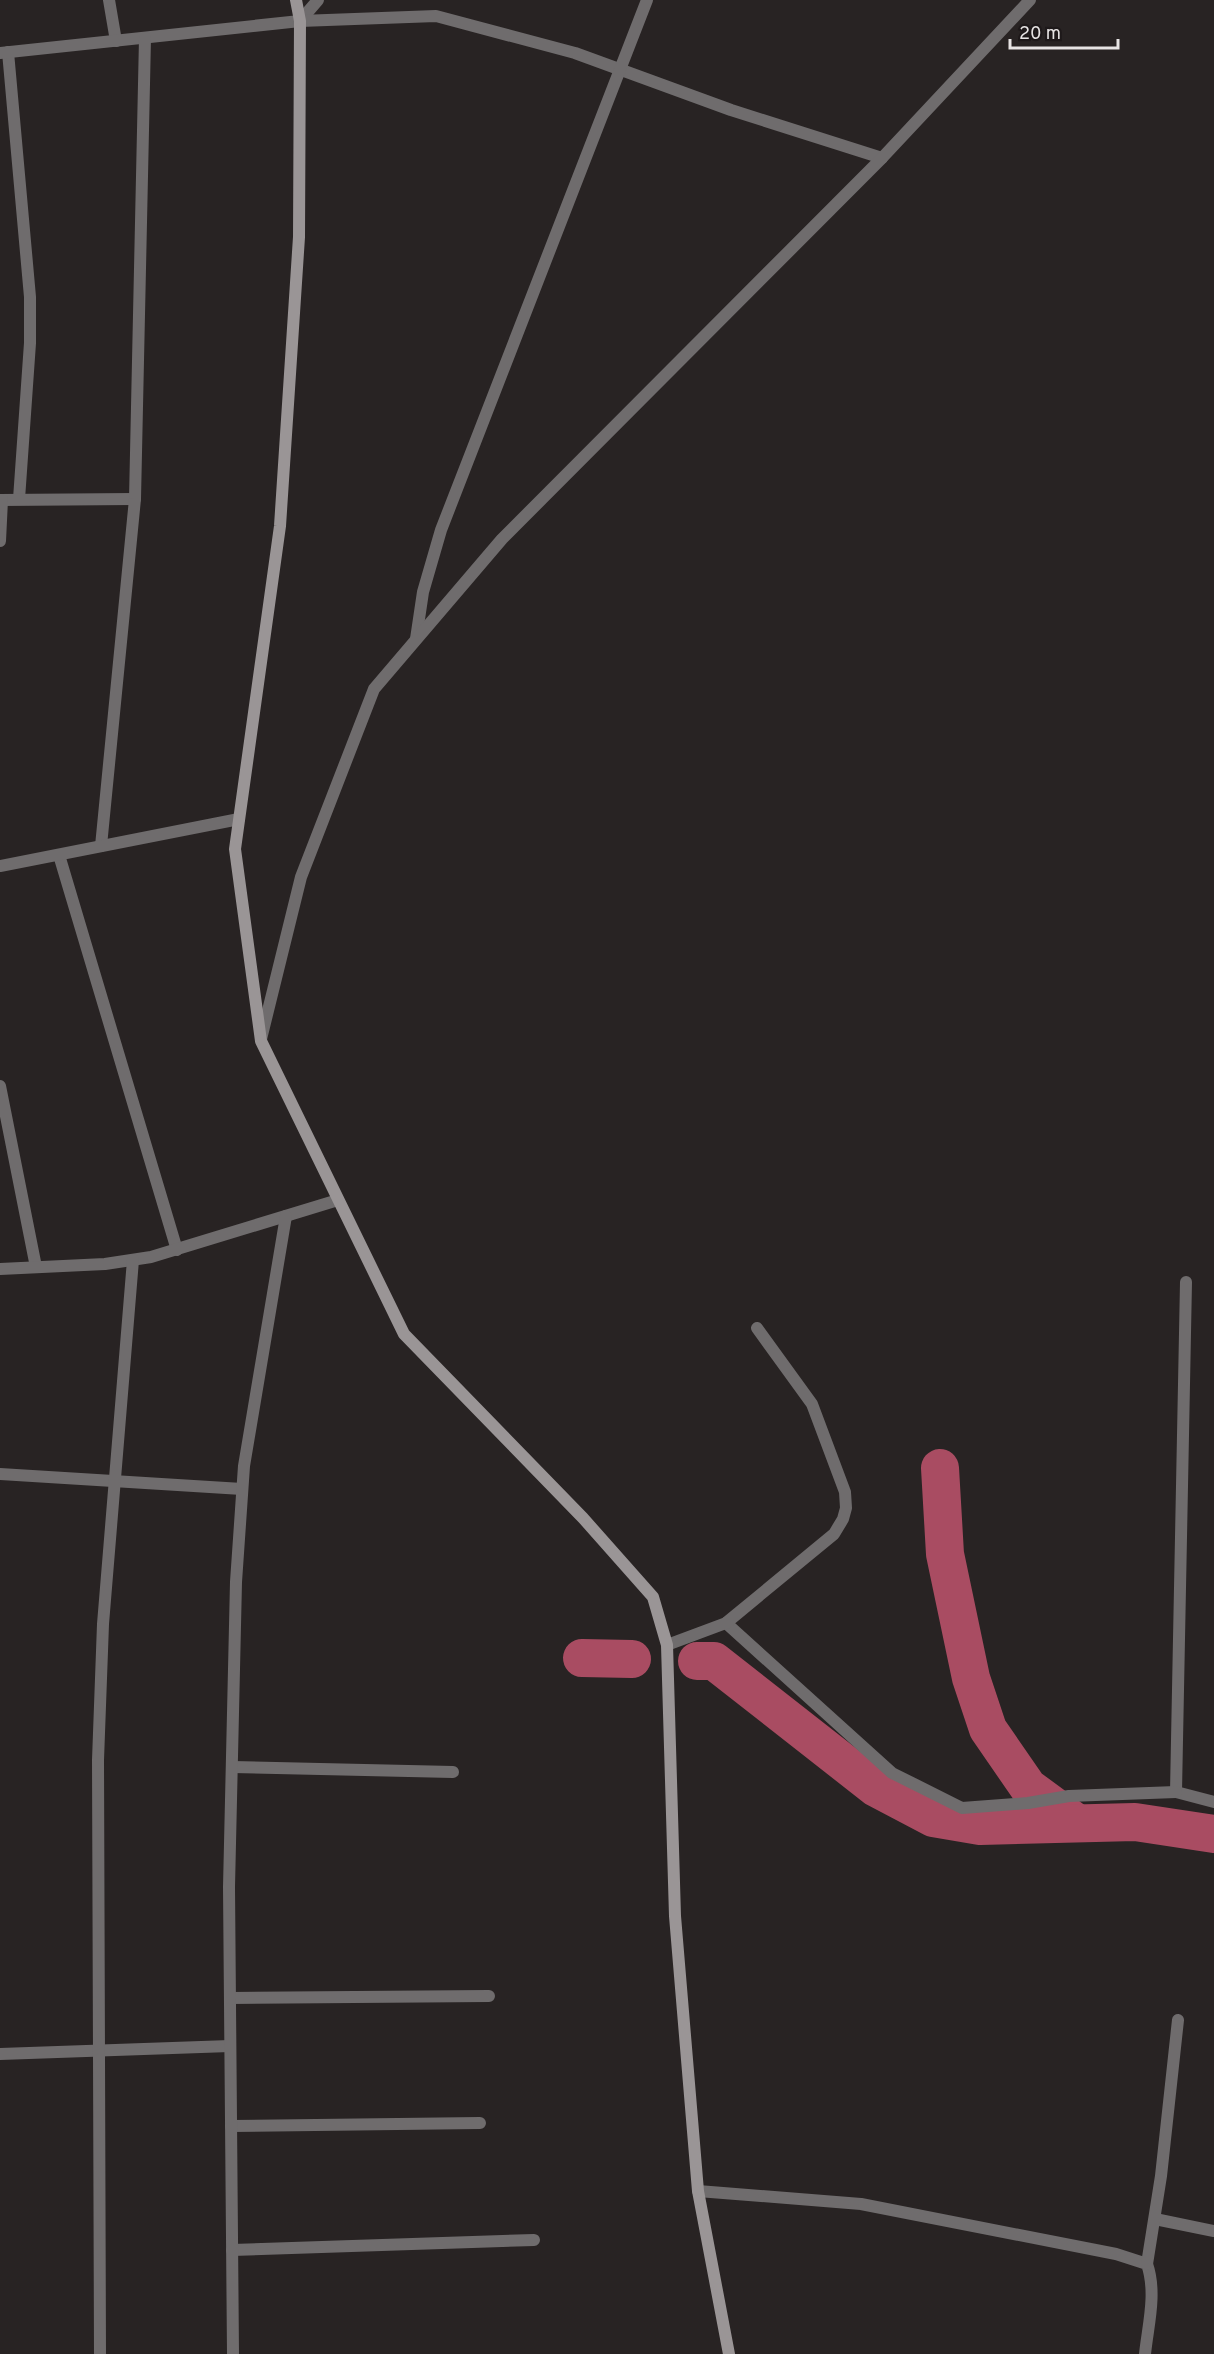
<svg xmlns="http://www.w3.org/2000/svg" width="1214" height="2354" font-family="Overpass,sans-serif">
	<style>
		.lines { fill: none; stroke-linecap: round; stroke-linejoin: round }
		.canal { stroke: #a94c62; stroke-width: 38 }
		.street { stroke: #6f6c6d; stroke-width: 12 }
		.secondary { stroke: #9a9596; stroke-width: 12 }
	</style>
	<rect width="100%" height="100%" fill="#282323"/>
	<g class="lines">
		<g class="canal">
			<polyline points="940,1468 945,1554 971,1678 988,1729 1028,1787 1077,1823"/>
			<polyline points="582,1658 632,1659"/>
			<polyline points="697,1661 714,1661 876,1788 933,1818 980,1826 1135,1822 1214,1834"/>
		</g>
		<g class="street">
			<polyline points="109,0 116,41"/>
			<polyline points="300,21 318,0"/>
			<polyline points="8,52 30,297 30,343 19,499"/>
			<polyline points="0,53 300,21 436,16 575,53 731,110 882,158"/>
			<polyline points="0,500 135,499"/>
			<polyline points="0,541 2,500"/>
			<polyline points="416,639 423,592 441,530 647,0"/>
			<polyline points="101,846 135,499 145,38"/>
			<polyline points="59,855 177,1250"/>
			<polyline points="0,866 239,819"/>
			<polyline points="261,1039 301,877 374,689 502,539 882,158 1030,0"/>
			<polyline points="0,1086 36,1267"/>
			<polyline points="0,1269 105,1264 151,1257 338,1200"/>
			<polyline points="1186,1282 1176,1792 1214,1802"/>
			<polyline points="0,1474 242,1489"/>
			<polyline points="726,1623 892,1773 962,1808 1028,1803 1069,1796 1176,1792"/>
			<polyline points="667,1645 726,1623 834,1534 843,1519 846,1508 845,1492 812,1404 757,1328"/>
			<polyline points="232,1767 453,1772"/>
			<polyline points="230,1998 489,1996"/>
			<polyline points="0,2054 230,2046"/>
			<polyline points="231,2126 480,2123"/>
			<path d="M698,2191L861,2204L1116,2254L1147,2264C1157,2293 1148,2325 1145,2354"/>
			<polyline points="1155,2219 1214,2231"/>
			<polyline points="232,2250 534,2240"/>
			<polyline points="1147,2264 1161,2176 1178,2020"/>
			<polyline points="100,2354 98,1760 103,1624 133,1260"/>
			<polyline points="233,2354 229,1887 236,1582 244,1466 286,1216"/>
		</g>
		<polyline class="secondary" points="296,0 300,21 299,237 280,526 235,849 261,1041 404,1334 583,1518 653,1597 667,1645 675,1916 698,2191 729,2354"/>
	</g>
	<path d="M1010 39v9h108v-9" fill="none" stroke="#e7e4e4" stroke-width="3"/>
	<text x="1019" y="39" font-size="18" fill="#e7e4e4" stroke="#1e191a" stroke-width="4.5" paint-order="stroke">20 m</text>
</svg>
